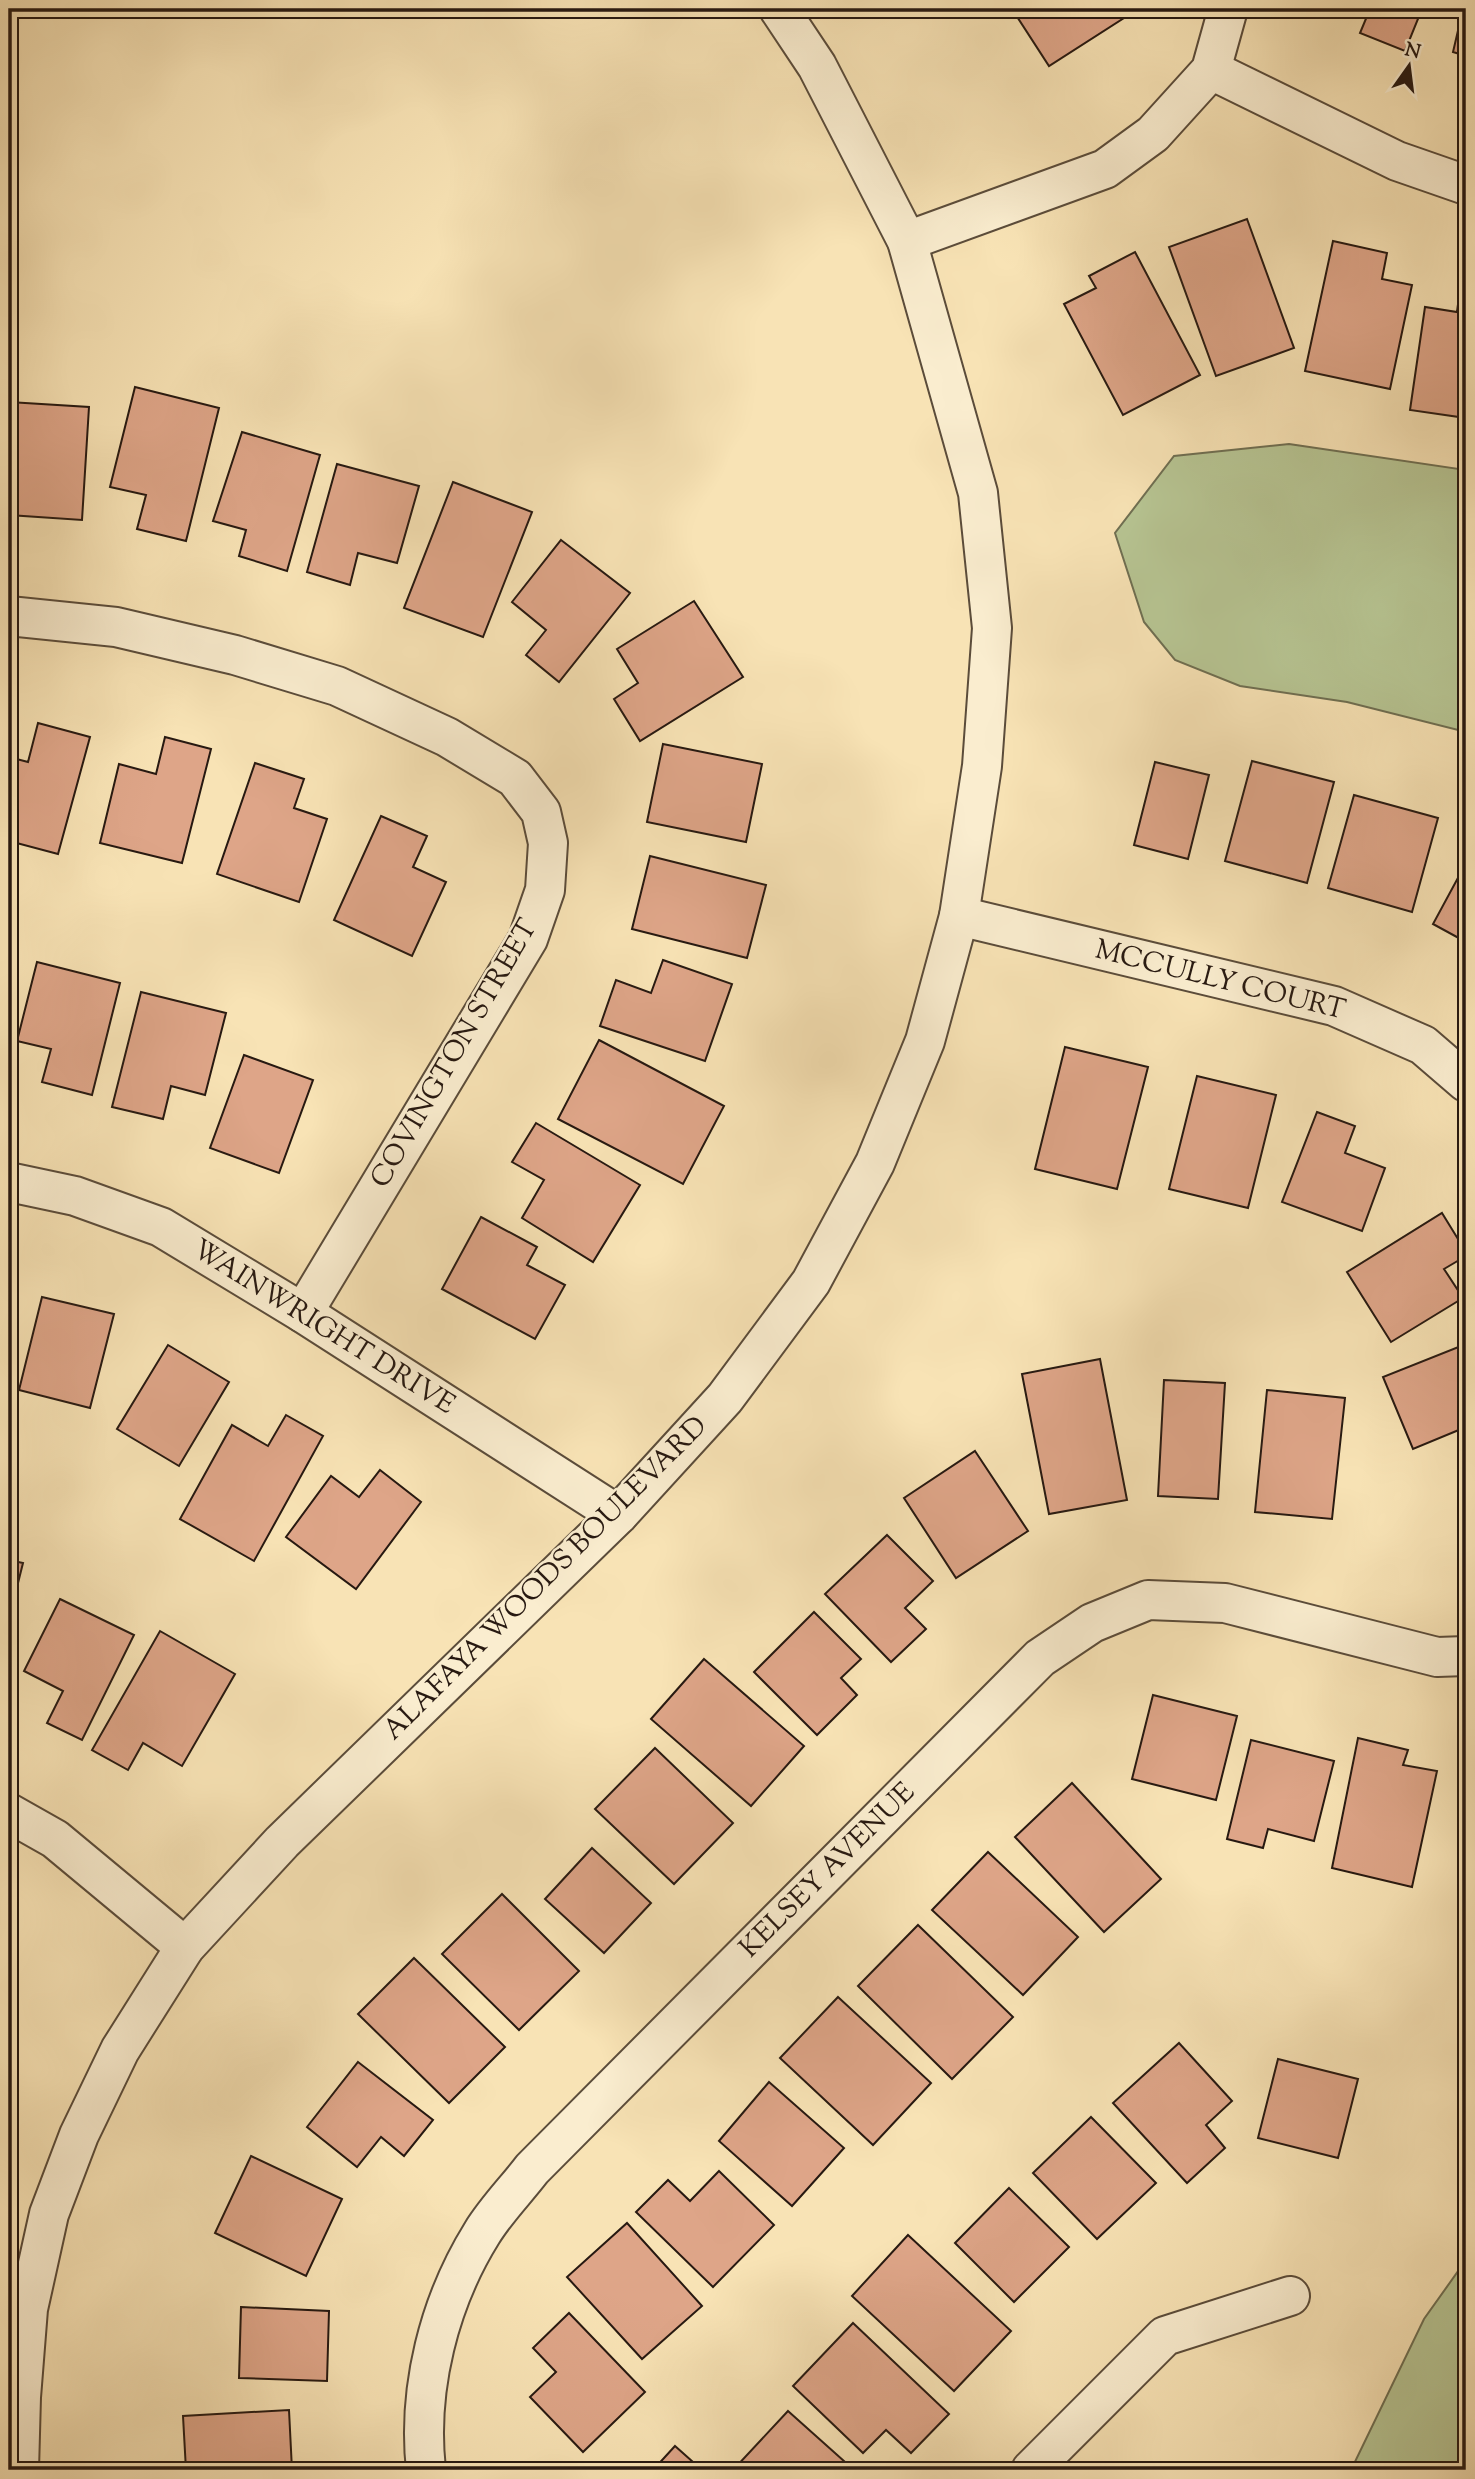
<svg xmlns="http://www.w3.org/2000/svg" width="1475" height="2479" font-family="'Sorts Mill Goudy',serif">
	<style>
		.green { fill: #b7c593; stroke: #6f6f52; stroke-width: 2 }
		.building { fill: #dea588; stroke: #271911; stroke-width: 2 }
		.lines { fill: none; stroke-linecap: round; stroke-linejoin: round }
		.minor-casing { stroke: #5b4c3a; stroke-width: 42 }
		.minor { stroke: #faedcf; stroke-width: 38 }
		.labels { text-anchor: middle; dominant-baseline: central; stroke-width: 5; stroke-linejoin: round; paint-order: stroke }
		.street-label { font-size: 28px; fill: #271911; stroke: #faedcf }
	</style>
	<rect width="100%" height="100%" fill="#f8e3b5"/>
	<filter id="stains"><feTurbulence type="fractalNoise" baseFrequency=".00286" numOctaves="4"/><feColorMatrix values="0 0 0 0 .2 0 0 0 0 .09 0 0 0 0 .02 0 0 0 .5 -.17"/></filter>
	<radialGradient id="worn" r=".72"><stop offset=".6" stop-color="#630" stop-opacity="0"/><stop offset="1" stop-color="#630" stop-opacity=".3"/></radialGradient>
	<g class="green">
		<polygon points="1289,444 1466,470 1466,732 1347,702 1240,686 1175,660 1144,622 1115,533 1174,456"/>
		<polygon points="1466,2260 1466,2470 1351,2470 1424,2319"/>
	</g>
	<g class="building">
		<polygon points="1012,9 1138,9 1049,66"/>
		<polygon points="1370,9 1422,9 1405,51 1360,33"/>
		<polygon points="1463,9 1466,9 1466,56 1453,52"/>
		<polygon points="1247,219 1294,348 1216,376 1169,247"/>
		<polygon points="1333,241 1387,253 1382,279 1412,285 1390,389 1305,371"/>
		<polygon points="1135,252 1200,375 1123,415 1064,304 1096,288 1089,276"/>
		<polygon points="1461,281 1466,282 1466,418 1410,410 1425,307 1457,312"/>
		<polygon points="135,387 219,408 186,541 137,529 146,495 110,487"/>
		<polygon points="9,402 89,407 82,520 9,515"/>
		<polygon points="242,432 320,455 287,571 239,556 246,530 213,521"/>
		<polygon points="337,464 419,486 397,563 358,553 350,585 307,572"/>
		<polygon points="453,482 532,512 483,637 404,608"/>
		<polygon points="561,540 630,593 559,682 526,655 546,630 512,602"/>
		<polygon points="694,601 743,677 640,741 614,699 638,683 617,649"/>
		<polygon points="38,723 90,737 58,854 9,841 9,757 28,762"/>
		<polygon points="165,737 211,749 182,863 100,843 119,764 156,774"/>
		<polygon points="663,744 762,764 746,842 647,822"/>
		<polygon points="1252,761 1334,782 1307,883 1225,861"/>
		<polygon points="1155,762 1209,775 1188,859 1134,845"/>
		<polygon points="255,763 304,779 294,808 327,819 299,902 217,874"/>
		<polygon points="1354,795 1438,818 1412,912 1328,888"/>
		<polygon points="381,816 427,836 413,867 446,882 412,956 334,920"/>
		<polygon points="650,856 766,885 747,958 632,929"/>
		<polygon points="1466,863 1466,942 1433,924"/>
		<polygon points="663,960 732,984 705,1061 600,1026 616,980 651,993"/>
		<polygon points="37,962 120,983 92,1095 42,1082 51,1049 17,1041"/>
		<polygon points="141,992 226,1013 205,1095 171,1086 163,1119 112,1107"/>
		<polygon points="599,1040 724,1106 683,1184 558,1119"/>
		<polygon points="1065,1047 1148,1067 1117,1189 1035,1169"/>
		<polygon points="244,1055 313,1080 279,1173 210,1148"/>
		<polygon points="1197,1076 1276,1095 1248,1208 1169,1189"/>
		<polygon points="1317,1112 1355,1126 1345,1153 1385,1168 1362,1231 1282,1202"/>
		<polygon points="536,1123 640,1185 593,1262 522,1218 544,1180 512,1162"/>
		<polygon points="1442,1213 1466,1252 1466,1256 1444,1269 1463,1298 1391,1342 1347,1272"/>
		<polygon points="481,1217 537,1247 527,1265 565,1285 535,1339 442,1289"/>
		<polygon points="42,1297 114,1314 90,1408 19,1390"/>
		<polygon points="1466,1344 1466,1427 1413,1449 1383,1377"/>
		<polygon points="168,1345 229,1382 179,1466 117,1429"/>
		<polygon points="1100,1359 1127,1500 1049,1514 1022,1374"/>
		<polygon points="1164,1380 1225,1383 1218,1499 1158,1496"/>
		<polygon points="1267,1390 1345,1398 1332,1519 1255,1512"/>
		<polygon points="286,1415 323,1436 254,1561 180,1519 232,1425 268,1446"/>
		<polygon points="975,1451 1028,1531 956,1578 904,1498"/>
		<polygon points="380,1470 421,1502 356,1589 286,1537 331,1476 359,1497"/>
		<polygon points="887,1535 933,1581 905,1608 926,1629 891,1662 825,1594"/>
		<polygon points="9,1560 23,1563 9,1619"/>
		<polygon points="60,1599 134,1635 82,1740 47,1723 63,1691 24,1671"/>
		<polygon points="814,1612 861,1659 841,1678 857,1695 817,1735 754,1672"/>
		<polygon points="160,1631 235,1674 182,1766 143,1743 128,1770 92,1750"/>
		<polygon points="704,1659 804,1746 751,1806 651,1719"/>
		<polygon points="1153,1695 1237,1716 1216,1800 1132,1779"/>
		<polygon points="1358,1738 1408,1750 1403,1765 1437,1771 1412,1887 1332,1868"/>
		<polygon points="1251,1740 1334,1761 1314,1841 1268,1829 1263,1848 1227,1839"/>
		<polygon points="655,1748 733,1823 674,1884 595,1809"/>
		<polygon points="1463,1776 1466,1776 1466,1915"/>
		<polygon points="1072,1783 1161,1879 1104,1932 1015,1837"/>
		<polygon points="592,1848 651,1903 604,1953 545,1899"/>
		<polygon points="988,1852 1078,1937 1023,1995 932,1910"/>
		<polygon points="502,1894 579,1971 519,2030 442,1954"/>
		<polygon points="918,1925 1013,2017 952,2079 858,1986"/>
		<polygon points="414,1958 505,2047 449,2103 358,2014"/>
		<polygon points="838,1997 931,2083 873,2145 780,2058"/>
		<polygon points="1179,2043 1232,2101 1206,2125 1225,2148 1187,2183 1113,2103"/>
		<polygon points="1278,2059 1358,2079 1338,2158 1258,2138"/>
		<polygon points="358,2062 433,2120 404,2156 381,2137 357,2167 307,2127"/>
		<polygon points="769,2082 844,2148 792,2206 719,2141"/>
		<polygon points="1091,2117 1156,2183 1097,2239 1033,2173"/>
		<polygon points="251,2156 342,2199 306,2276 215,2233"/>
		<polygon points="719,2171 774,2225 713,2287 636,2212 668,2180 690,2201"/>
		<polygon points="1009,2188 1069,2247 1014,2302 955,2243"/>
		<polygon points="627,2223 702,2306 642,2359 567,2277"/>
		<polygon points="908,2235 1011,2331 954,2391 852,2296"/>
		<polygon points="241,2307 329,2311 327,2381 239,2378"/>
		<polygon points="569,2313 645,2392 583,2452 530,2397 556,2372 533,2348"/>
		<polygon points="853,2323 949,2414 911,2453 886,2430 863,2453 793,2386"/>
		<polygon points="289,2410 292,2470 186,2470 183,2416"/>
		<polygon points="788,2411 854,2470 733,2470"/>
		<polygon points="675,2446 702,2470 653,2470"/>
	</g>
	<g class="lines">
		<defs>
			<g id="minor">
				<polyline points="1211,70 1397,161 1466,185"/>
				<polyline points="907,241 1105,169 1153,134 1211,70 1228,9"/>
				<polyline points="9,616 116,627 235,655 337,686 447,737 515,778 541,812 548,843 545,890 528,939 303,1313"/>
				<polyline points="959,916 1334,1006 1423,1045 1466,1082"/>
				<polyline points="9,1182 75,1196 161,1227 303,1313 618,1515"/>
				<polyline points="9,1813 55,1839 185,1947"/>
				<polyline points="19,2470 21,2397 28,2309 49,2214 79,2135 120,2050 185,1947 282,1842 618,1515 725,1398 811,1282 875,1163 925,1041 959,916 982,766 992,628 978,493 907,241 817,66 779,9"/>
				<path d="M426,2470C417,2389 439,2302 482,2233C496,2210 516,2190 532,2169L1040,1658L1092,1623L1148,1600L1225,1603L1437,1657L1466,1656"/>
				<polyline points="1031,2470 1165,2336 1290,2296"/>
			</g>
		</defs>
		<use href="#minor" class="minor-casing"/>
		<use href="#minor" class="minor"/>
	</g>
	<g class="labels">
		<g class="street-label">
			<text transform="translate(1220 981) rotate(14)">MCCULLY COURT</text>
			<text transform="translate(455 1054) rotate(-60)">COVINGTON STREET</text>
			<text transform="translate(323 1328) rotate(32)">WAINWRIGHT DRIVE</text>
			<text transform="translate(546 1579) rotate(-45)">ALAFAYA WOODS BOULEVARD</text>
			<text transform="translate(828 1871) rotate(-45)">KELSEY AVENUE</text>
		</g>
	</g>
	<rect width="1475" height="2479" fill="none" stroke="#f8e3b5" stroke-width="35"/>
	<rect x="10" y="10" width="1454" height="2458" fill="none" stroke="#271911" stroke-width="3.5"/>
	<rect x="18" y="18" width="1440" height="2444" fill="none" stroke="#271911" stroke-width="2"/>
	<g transform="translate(1409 66) rotate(14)" stroke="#faedcf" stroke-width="5" paint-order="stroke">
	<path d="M0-5L12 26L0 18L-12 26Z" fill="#271911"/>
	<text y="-10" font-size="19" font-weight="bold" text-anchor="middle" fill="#271911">N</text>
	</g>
	<rect width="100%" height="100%" filter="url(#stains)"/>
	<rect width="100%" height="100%" fill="url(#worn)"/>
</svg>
